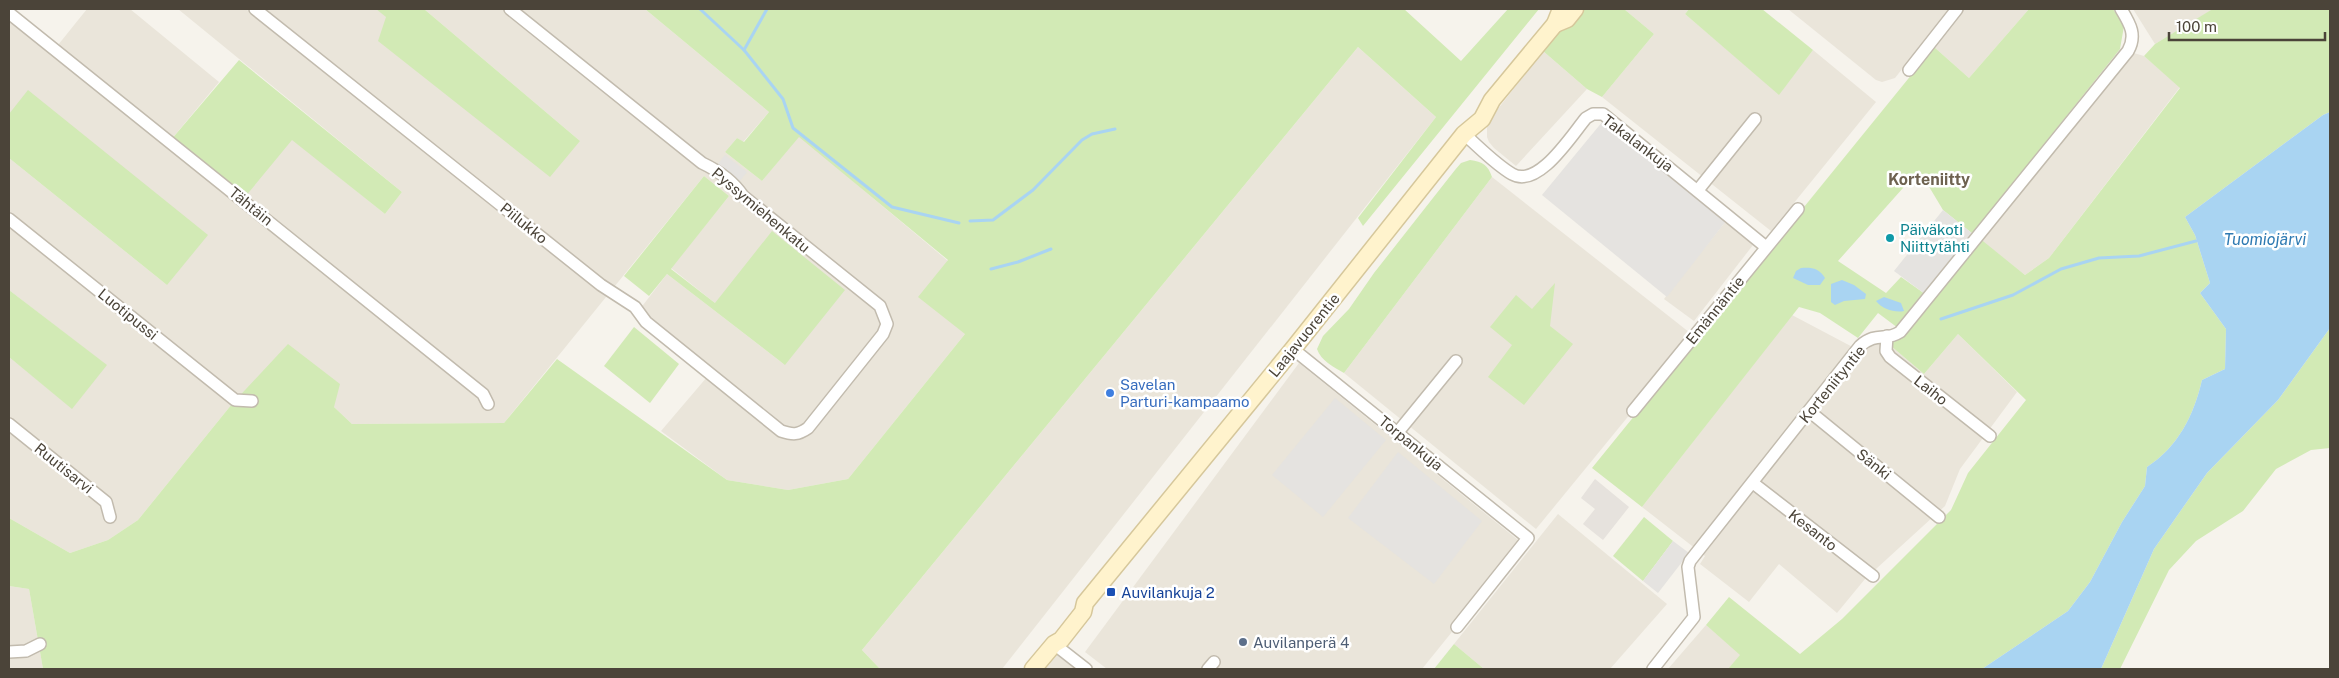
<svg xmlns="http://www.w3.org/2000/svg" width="2339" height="678" font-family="'Public Sans',sans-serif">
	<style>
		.residential { fill: #eae5da }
		.industrial { fill: #e6e2dd }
		.green { fill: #d2eab5; fill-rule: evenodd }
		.parking { fill: #e5e3e0 }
		.water { fill: #a9d4f2 }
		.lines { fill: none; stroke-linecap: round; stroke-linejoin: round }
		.stream { stroke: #a9d4f2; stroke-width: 3 }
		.minor-casing { stroke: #c2bbae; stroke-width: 14 }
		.secondary-casing { stroke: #d6c79b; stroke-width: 19 }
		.minor { stroke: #fff; stroke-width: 11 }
		.secondary { stroke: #fff3cd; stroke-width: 16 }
		.culture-dot { fill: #0f9aa8; stroke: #fff; stroke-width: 2 }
		.shop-dot { fill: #3f7fe0; stroke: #fff; stroke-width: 2 }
		.transit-dot { fill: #1a4fb4; stroke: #fff; stroke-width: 2 }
		.service-dot { fill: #5c6f8a; stroke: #fff; stroke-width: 2 }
		.labels { text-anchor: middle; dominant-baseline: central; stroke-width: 5; stroke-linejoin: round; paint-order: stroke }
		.street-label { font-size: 15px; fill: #4b4439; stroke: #fff }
		.culture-label { font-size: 15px; fill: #0d838f; stroke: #fff; text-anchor: start }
		.shop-label { font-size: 15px; fill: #366cbe; stroke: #fff; text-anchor: start }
		.transit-label { font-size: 15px; fill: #164399; stroke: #fff; text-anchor: start }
		.service-label { font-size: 15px; fill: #4e5e75; stroke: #fff; text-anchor: start }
		.neighbourhood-label { font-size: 16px; font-weight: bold; fill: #6e6250; stroke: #fff }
		.water-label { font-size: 16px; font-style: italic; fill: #2e7ab2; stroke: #fff }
	</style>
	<rect width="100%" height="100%" fill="#f6f3ec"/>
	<g class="residential">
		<polygon points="87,9 130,9 219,82 170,141 292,139 385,214 402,192 178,9 246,9 335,80 342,71 266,9 376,9 580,141 424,9 645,9 769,112 743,142 737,138 725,152 762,181 799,136 948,261 965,334 848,479 788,490 727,480 661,431 713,370 640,309 667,274 785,365 715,303 671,268 729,196 704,176 504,423 352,424 334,407 232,404 138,520 108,540 70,553 9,518 9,357 72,408 106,365 9,290 9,158 167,285 9,114 9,18 164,131 58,45"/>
		<polygon points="1624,9 1689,9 1685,14 1779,94 1813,50 1876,102 1771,231 1602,97 1654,34"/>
		<polygon points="1788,9 1949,9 1895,78 1882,82 1876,80"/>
		<polygon points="1964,9 2029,9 1969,78 1934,47"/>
		<polygon points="2133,9 2211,9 2212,10 2155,44"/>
		<polygon points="1358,47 1436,117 1002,669 880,669 862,650"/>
		<polygon points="2120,49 2144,56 2180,87 2049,258 2025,275 1973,234"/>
		<polygon points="1543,51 1587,89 1516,166 1494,148 1489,142 1487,137 1487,123"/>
		<polygon points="1492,177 1694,336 1536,529 1344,373"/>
		<polygon points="1726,221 1753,245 1694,321 1664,299"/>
		<polygon points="1792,315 1862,352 1875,340 1891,346 1924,374 1958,334 2017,392 1960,469 1945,506 1865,579 1837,613 1779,564 1749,602 1700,564 1705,556 1642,507"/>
		<polygon points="1299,363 1523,544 1422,669 1107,669 1085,652"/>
		<polygon points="1558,514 1667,604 1610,669 1484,669 1454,644"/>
		<polygon points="9,586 29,589 43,669 9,669"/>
		<polygon points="1706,625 1741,655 1728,669 1668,669"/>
		<polygon points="1054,649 1080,669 1037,669"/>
	</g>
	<polygon class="industrial" points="1595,479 1629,507 1603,540 1583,524 1595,509 1581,498"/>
	<g class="green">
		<polygon points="376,9 424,9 580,141 550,177 378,41 386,17"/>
		<polygon points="645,9 1404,9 1461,61 1508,9 1539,9 1363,226 1358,218 1436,117 1358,47 862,650 880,669 43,669 29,589 9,586 9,518 70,553 108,540 138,520 232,404 288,344 340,384 334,407 352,424 504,423 557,359 727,480 788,490 848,479 965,334 918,297 948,260 799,137 762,181 725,152 737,138 744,142 769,112"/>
		<polygon points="1580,9 1624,9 1654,34 1602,97 1587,89 1543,51"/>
		<polygon points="1689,9 1762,9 1813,50 1779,95 1685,14"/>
		<path d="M2029,9H2113L2124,26L2120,49L1973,233L2025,275L2049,258L2180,88L2144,56L2155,44L2211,10V9H2330V112L2323,115L2185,217L2195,235L2210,283L2200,293L2226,329L2225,369L2202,380C2194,415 2178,447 2147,467L2145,486L2122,522L2090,582L2068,611L1982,669H1728L1740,655L1706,625L1729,597L1800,654L1842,619L1951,510L1968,473L2026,400L1958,334L1924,374L1891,346L1898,328L1878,313L1858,338L1820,313L1799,307L1642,507L1592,468L1934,47L1969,78ZM1919,170L1943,210L1973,234L1925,294L1901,277L1886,293L1838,261Z"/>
		<polygon points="239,60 402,192 385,214 292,140 245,197 170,141"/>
		<polygon points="28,90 208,235 167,285 9,158 9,114"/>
		<path d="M1470,160C1483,162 1488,165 1492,177L1344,373C1334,367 1321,361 1317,349L1323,336L1349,309L1374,273L1455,170L1461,163Z"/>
		<polygon points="704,176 729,196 671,269 715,303 772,231 845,290 785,365 667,274 649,296 624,276"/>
		<polygon points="1555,283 1550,326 1573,344 1524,405 1488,377 1512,345 1490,327 1516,295 1532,309"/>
		<polygon points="9,290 107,365 72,409 9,357"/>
		<polygon points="634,327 679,364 650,403 604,366"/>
		<polygon points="2330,328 2330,448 2311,450 2276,469 2243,511 2196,541 2169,570 2120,669 2101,669 2154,549 2207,473 2278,400"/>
		<polygon points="1644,517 1673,541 1643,581 1613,556"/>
		<polygon points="1454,644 1484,669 1434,669"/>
	</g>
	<g class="parking">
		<polygon points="1603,121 1726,221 1667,297 1542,195"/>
		<polygon points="725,155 747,172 736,186 714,169"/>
		<polygon points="1943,210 1973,234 1925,294 1894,271"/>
		<polygon points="1335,398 1386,440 1323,517 1272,475"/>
		<polygon points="1398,452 1482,521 1434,584 1348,518"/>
		<polygon points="1673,541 1689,553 1658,593 1643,581"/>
	</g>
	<g class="water">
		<path d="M2330,112V328L2278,400L2207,473L2154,549L2101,669H1982L2068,611L2090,582L2122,522L2145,486L2147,467C2178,447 2194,415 2202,380L2225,369L2226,329L2200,293L2210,283L2195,235L2185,217L2323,115Z"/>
		<path d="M1801,268C1811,267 1819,268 1825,278L1820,285H1808L1793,278L1796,271Z"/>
		<polygon points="1842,280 1854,285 1866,294 1865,299 1844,301 1835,305 1831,302 1831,284"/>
		<path d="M1884,297L1901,303L1904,311C1895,313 1882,309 1876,301Z"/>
	</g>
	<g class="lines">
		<g class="stream">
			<polyline points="700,9 744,50 783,99 793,128 892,207 959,223"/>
			<polyline points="744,50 767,9"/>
			<polyline points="970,221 993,220 1033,190 1082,140 1092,134 1115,129"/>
			<polyline points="991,269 1018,262 1051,249"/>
			<polyline points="1941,319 2013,295 2061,269 2099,258 2139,256 2196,241"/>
		</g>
		<defs>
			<g id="minor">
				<path d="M255,9L601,285L635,307L646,322L781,431C793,435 798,435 808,428L883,334L887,324L880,306L743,196C733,181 719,171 702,163L510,9"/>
				<polyline points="9,13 483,394 488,404"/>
				<polyline points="1909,70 1957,9"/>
				<path d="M1464,134C1479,147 1495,164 1512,174C1538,189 1571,136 1586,118L1593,114H1603L1766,247"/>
				<polyline points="1698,190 1755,119"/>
				<polyline points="9,219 235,400 252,401"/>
				<polyline points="1887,336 1886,351 1890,357 1990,436"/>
				<polyline points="1293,349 1528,538 1457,627"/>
				<polyline points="1633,411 1798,209"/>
				<polyline points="1809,411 1939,517"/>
				<polyline points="9,424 106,502 110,517"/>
				<polyline points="1398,432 1456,361"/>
				<polyline points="1753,483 1873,576"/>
				<polyline points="1054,644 1086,669"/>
				<polyline points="9,652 26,651 40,644"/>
				<polyline points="1208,669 1214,662"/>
				<path d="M1653,669L1694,617L1688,567L1690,561L1860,346C1877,331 1885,342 1900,332L2128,51C2137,35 2130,24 2121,9"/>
			</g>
			<g id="secondary">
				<polyline points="1555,24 1567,19 1575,9"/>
				<polyline points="1033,669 1054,644 1061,640 1083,612 1085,603 1293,349 1464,134 1482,119 1492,100 1555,24 1561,9"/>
			</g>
		</defs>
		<use href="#minor" class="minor-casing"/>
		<use href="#secondary" class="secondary-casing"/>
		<use href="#minor" class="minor"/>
		<use href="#secondary" class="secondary"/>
	</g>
	<circle class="culture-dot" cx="1890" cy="238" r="5"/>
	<circle class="shop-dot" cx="1110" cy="393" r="5"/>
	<rect class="transit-dot" x="1106" y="587" width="10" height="10" rx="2.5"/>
	<circle class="service-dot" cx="1243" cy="642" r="5"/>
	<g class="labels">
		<g class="street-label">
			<text transform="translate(1638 143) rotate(37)">Takalankuja</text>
			<text transform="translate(251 206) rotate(39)">Tähtäin</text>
			<text transform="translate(761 210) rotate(40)">Pyssymiehenkatu</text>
			<text transform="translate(524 223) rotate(39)">Piilukko</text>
			<text transform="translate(1715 310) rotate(-51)">Emännäntie</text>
			<text transform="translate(128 314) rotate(39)">Luotipussi</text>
			<text transform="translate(1304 335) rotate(-51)">Laajavuorentie</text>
			<text transform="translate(1832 384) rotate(-51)">Korteniityntie</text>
			<text transform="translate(1931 390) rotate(38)">Laiho</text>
			<text transform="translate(1411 443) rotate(39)">Torpankuja</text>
			<text transform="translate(1874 464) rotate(39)">Sänki</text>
			<text transform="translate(64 468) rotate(39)">Ruutisarvi</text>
			<text transform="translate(1813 530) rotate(38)">Kesanto</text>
		</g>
		<g class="culture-label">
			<text x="1900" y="229">Päiväkoti<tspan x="1900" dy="17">Niittytähti</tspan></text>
		</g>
		<g class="shop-label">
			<text x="1120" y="384">Savelan<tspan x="1120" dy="17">Parturi-kampaamo</tspan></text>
		</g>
		<g class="transit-label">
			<text x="1121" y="592">Auvilankuja 2</text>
		</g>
		<g class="service-label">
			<text x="1253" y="642">Auvilanperä 4</text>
		</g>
		<g class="neighbourhood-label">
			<text x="1929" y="179">Korteniitty</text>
		</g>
		<g class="water-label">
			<text x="2265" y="239">Tuomiojärvi</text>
		</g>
	</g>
	<rect width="2339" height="678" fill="none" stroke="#4b4439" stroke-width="20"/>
	<path d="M2169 32v8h156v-8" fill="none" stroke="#4b4439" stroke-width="2.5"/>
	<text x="2176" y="32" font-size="15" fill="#4b4439" stroke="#ffffff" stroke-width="4" paint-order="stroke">100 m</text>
</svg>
